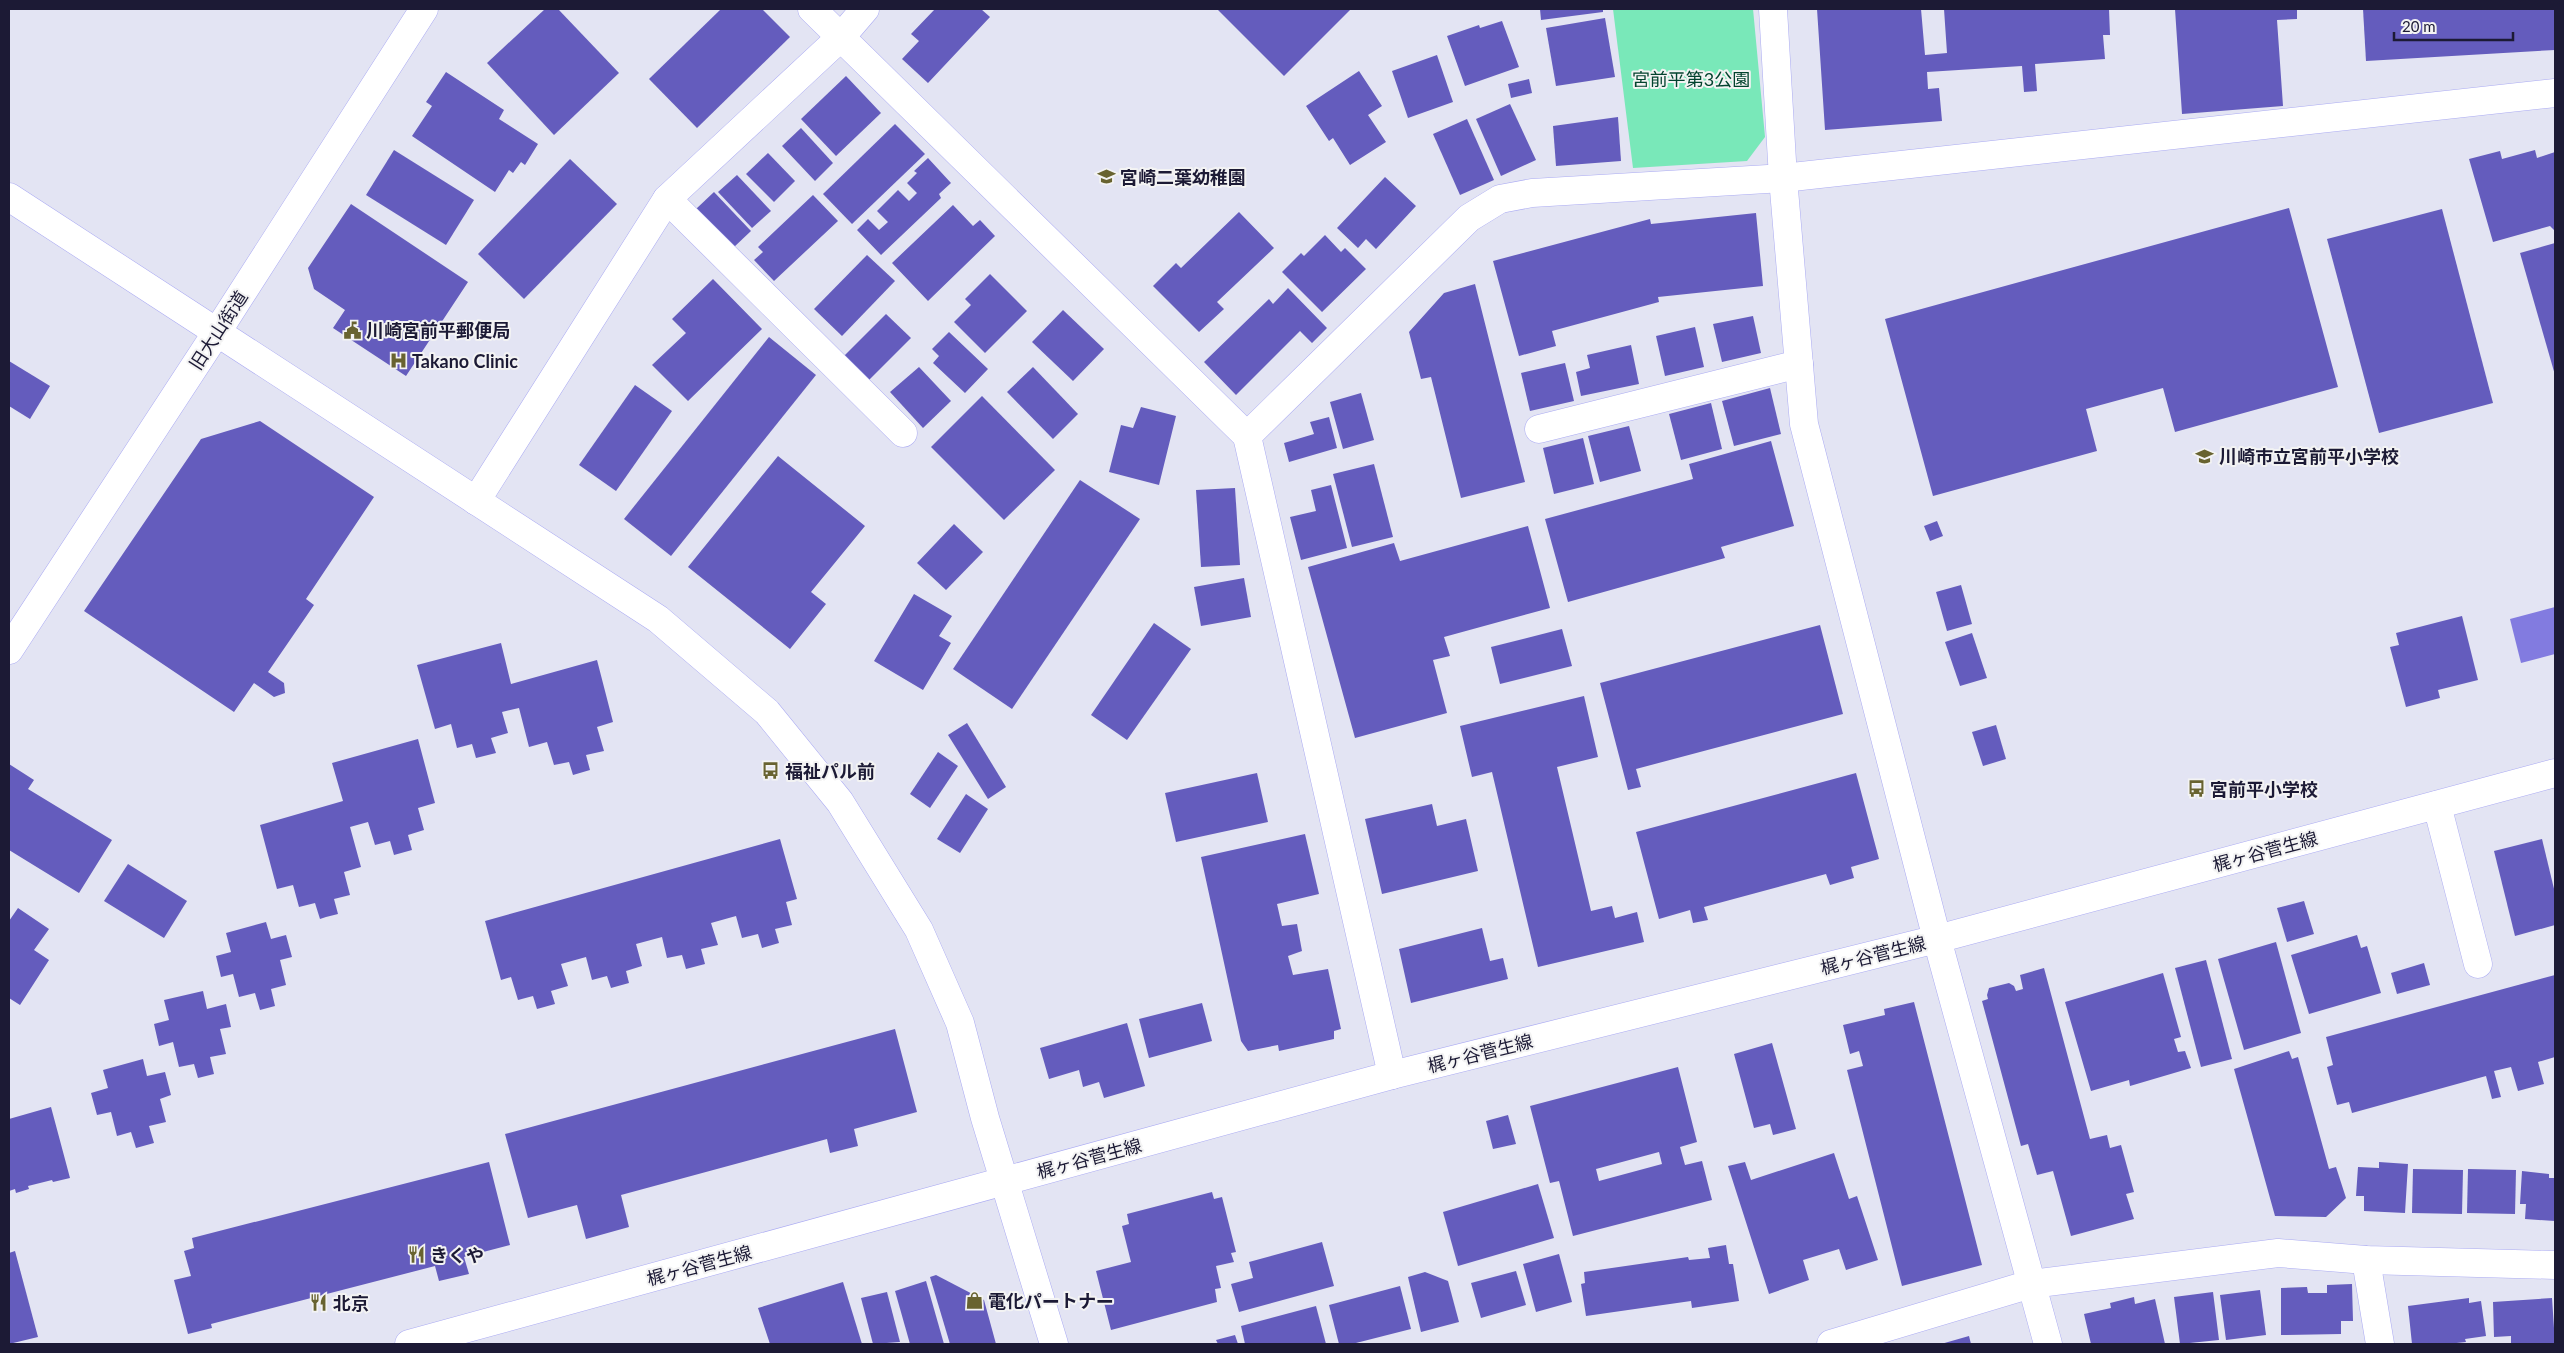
<svg xmlns="http://www.w3.org/2000/svg" width="2564" height="1353" font-family="Lato,'Noto Sans JP',sans-serif">
	<style>
		.green { fill: #79e8b9 }
		.water { fill: #827be0 }
		.building { fill: #645cbd; fill-rule: evenodd }
		.lines { fill: none; stroke-linecap: round; stroke-linejoin: round }
		.minor-casing { stroke: #ababf3; stroke-width: 29 }
		.minor { stroke: #fff; stroke-width: 28 }
		.labels { text-anchor: middle; dominant-baseline: central; stroke-width: 4; stroke-linejoin: round; paint-order: stroke }
		.park-label { font-size: 18px; fill: #02432e; stroke: #f3f3f3 }
		.poi-label { font-size: 18px; font-weight: bold; fill: #1c1a35; stroke: #f3f3f3; text-anchor: start }
		.street-label { font-size: 18px; fill: #1c1a35; stroke: #f3f3f3 }
	</style>
	<rect width="100%" height="100%" fill="#e3e4f3"/>
	<polygon class="green" points="1613,9 1753,9 1765,137 1747,161 1633,168"/>
	<polygon class="water" points="2555,607 2555,654 2521,663 2510,619"/>
	<g class="building">
		<polygon points="545,9 558,9 619,73 554,135 487,63"/>
		<polygon points="721,9 762,9 790,37 697,128 649,79"/>
		<polygon points="935,9 981,9 990,17 928,83 902,59 919,41 911,34"/>
		<polygon points="1217,9 1351,9 1284,76"/>
		<polygon points="1540,9 1603,9 1603,12 1541,20"/>
		<polygon points="1817,9 1921,9 1925,55 1947,53 1944,9 2109,9 2110,35 2103,35 2105,59 2035,64 2037,91 2024,92 2022,66 1927,72 1928,89 1939,88 1942,121 1825,130"/>
		<polygon points="2175,9 2297,9 2297,19 2277,20 2283,106 2182,114"/>
		<polygon points="2363,9 2555,9 2555,50 2366,61"/>
		<polygon points="1605,18 1615,77 1556,86 1546,28"/>
		<polygon points="1502,21 1519,67 1465,86 1447,36 1479,25 1480,28"/>
		<polygon points="1437,55 1453,102 1408,118 1392,71"/>
		<polygon points="1359,71 1382,106 1368,115 1386,142 1350,165 1333,138 1329,141 1306,106"/>
		<polygon points="446,72 504,110 499,119 538,144 525,165 521,162 513,173 509,170 495,192 412,136 432,106 426,102"/>
		<polygon points="846,76 881,113 836,156 801,119"/>
		<polygon points="1529,79 1532,93 1511,98 1508,84"/>
		<polygon points="1510,104 1536,160 1501,176 1476,119"/>
		<polygon points="1618,117 1621,161 1556,166 1553,126"/>
		<polygon points="1467,119 1494,180 1460,195 1433,134"/>
		<polygon points="895,124 925,154 852,224 823,194"/>
		<polygon points="801,128 833,163 815,181 782,146"/>
		<polygon points="394,150 474,200 446,245 366,195"/>
		<polygon points="2535,150 2537,158 2555,152 2555,231 2550,226 2493,242 2469,159 2500,151 2502,159"/>
		<polygon points="768,153 795,181 774,202 746,174"/>
		<polygon points="928,158 951,183 939,194 941,198 881,255 857,230 868,219 879,230 888,222 877,211 898,190 909,201 917,193 907,183 917,173 914,171"/>
		<polygon points="570,159 617,204 524,299 478,254"/>
		<polygon points="737,175 771,211 752,228 718,192"/>
		<polygon points="1385,177 1416,206 1376,249 1366,239 1358,248 1337,228"/>
		<polygon points="714,192 751,231 733,248 696,209"/>
		<polygon points="813,195 838,221 774,281 754,260 763,252 758,247"/>
		<polygon points="351,204 468,282 406,376 333,328 345,310 314,289 308,268"/>
		<polygon points="953,205 973,226 980,220 995,236 928,301 892,263"/>
		<polygon points="2289,208 2338,387 2175,432 2163,388 2086,409 2097,451 1933,496 1885,319"/>
		<polygon points="2442,209 2493,403 2379,433 2327,239"/>
		<polygon points="1239,212 1274,248 1217,302 1224,309 1199,332 1153,286 1176,263 1181,268"/>
		<polygon points="1756,213 1763,286 1658,297 1659,302 1552,331 1556,346 1519,356 1493,261 1650,219 1651,224"/>
		<polygon points="1325,235 1341,252 1345,248 1366,269 1322,312 1282,272 1301,253 1304,256"/>
		<polygon points="2555,243 2555,375 2520,253"/>
		<polygon points="867,255 895,281 842,336 814,309"/>
		<polygon points="990,274 1027,311 985,353 954,322 971,305 965,299"/>
		<polygon points="713,279 762,329 688,401 652,365 686,333 672,319"/>
		<polygon points="1475,284 1525,482 1461,498 1431,377 1421,379 1409,332 1444,293"/>
		<polygon points="1288,288 1327,328 1312,343 1300,331 1236,395 1204,362 1269,299 1273,304"/>
		<polygon points="1063,310 1104,349 1073,381 1032,342"/>
		<polygon points="886,314 911,338 868,381 843,357"/>
		<polygon points="1753,316 1761,353 1722,362 1713,324"/>
		<polygon points="1695,327 1704,367 1665,376 1656,336"/>
		<polygon points="949,332 988,369 965,393 933,363 939,356 932,349"/>
		<polygon points="769,337 816,375 671,556 624,519"/>
		<polygon points="1631,345 1639,384 1581,396 1576,372 1590,368 1587,355"/>
		<polygon points="9,361 50,386 30,419 9,406"/>
		<polygon points="1565,363 1574,401 1530,411 1521,373"/>
		<polygon points="919,367 951,401 923,428 890,392"/>
		<polygon points="1033,367 1078,414 1053,439 1007,392"/>
		<polygon points="635,385 672,411 616,491 579,465"/>
		<polygon points="1770,388 1781,434 1734,446 1722,401"/>
		<polygon points="1361,393 1374,440 1343,449 1330,402"/>
		<polygon points="982,396 1055,470 1004,520 931,447"/>
		<polygon points="1711,403 1722,449 1681,460 1669,414"/>
		<polygon points="1141,407 1176,416 1159,485 1109,472 1121,425 1133,428"/>
		<polygon points="1329,417 1337,448 1289,462 1284,443 1314,434 1310,422"/>
		<polygon points="260,421 374,497 306,599 314,605 268,672 284,683 285,693 274,697 254,683 234,712 84,611 201,439"/>
		<polygon points="1629,426 1641,471 1600,482 1588,436"/>
		<polygon points="1583,438 1594,484 1554,494 1543,448"/>
		<polygon points="1771,441 1794,526 1721,547 1725,558 1568,602 1545,519 1693,479 1689,464"/>
		<polygon points="778,456 865,526 811,592 826,604 790,649 688,567"/>
		<polygon points="1374,464 1393,537 1352,547 1333,474"/>
		<polygon points="1080,480 1140,519 1012,709 953,669"/>
		<polygon points="1331,485 1347,548 1301,560 1290,517 1316,511 1311,490"/>
		<polygon points="1235,488 1240,565 1201,567 1196,490"/>
		<polygon points="1937,521 1943,536 1930,541 1924,526"/>
		<polygon points="954,524 983,552 946,590 917,563"/>
		<polygon points="1528,526 1550,608 1444,637 1450,656 1433,660 1447,713 1355,738 1308,567 1394,543 1400,561"/>
		<polygon points="1244,578 1251,617 1201,626 1194,587"/>
		<polygon points="1961,585 1972,624 1947,631 1936,592"/>
		<polygon points="914,594 952,616 939,636 951,643 923,690 874,661"/>
		<polygon points="2462,616 2478,680 2438,690 2440,698 2406,707 2390,647 2399,645 2396,633"/>
		<polygon points="1154,623 1191,649 1127,740 1091,715"/>
		<polygon points="1820,625 1843,714 1636,769 1641,787 1628,790 1600,683"/>
		<polygon points="1562,629 1572,666 1500,684 1491,647"/>
		<polygon points="1972,633 1987,678 1960,686 1945,642"/>
		<polygon points="501,643 511,684 597,660 613,722 597,727 604,751 586,755 590,770 573,775 569,762 554,765 547,742 529,747 519,708 502,712 508,733 491,738 496,753 476,758 472,744 457,748 451,724 435,729 417,665"/>
		<polygon points="1584,696 1598,757 1557,767 1591,911 1612,906 1615,918 1637,912 1644,942 1538,967 1492,772 1472,777 1460,726"/>
		<polygon points="967,723 1006,787 988,799 948,735"/>
		<polygon points="1996,725 2006,759 1983,766 1972,732"/>
		<polygon points="418,739 435,803 418,808 424,830 408,835 412,850 394,855 390,841 375,845 368,822 350,827 361,867 344,872 350,895 334,899 338,914 326,917 320,919 315,903 299,907 293,885 277,889 260,825 343,801 332,763"/>
		<polygon points="938,752 958,766 930,808 910,794"/>
		<polygon points="9,764 34,780 28,789 112,840 79,893 9,850"/>
		<polygon points="1257,773 1268,822 1176,842 1165,793"/>
		<polygon points="1856,773 1879,859 1851,867 1854,878 1830,885 1826,874 1704,907 1708,920 1693,923 1690,910 1659,919 1636,832"/>
		<polygon points="966,794 988,809 960,853 937,839"/>
		<polygon points="1432,804 1437,826 1466,819 1478,871 1382,894 1365,819"/>
		<polygon points="1305,834 1319,894 1277,904 1282,926 1297,924 1302,951 1288,956 1293,975 1328,969 1341,1029 1334,1031 1334,1039 1279,1051 1278,1045 1248,1051 1241,1041 1201,857"/>
		<polygon points="780,839 797,899 786,902 792,925 775,929 779,943 762,948 758,934 742,938 736,916 711,923 718,945 701,949 705,964 686,969 682,955 667,958 662,937 636,944 642,966 626,971 629,983 611,988 607,976 592,980 586,957 561,964 568,986 551,991 555,1004 537,1009 533,996 518,1000 511,977 501,980 485,921"/>
		<polygon points="2542,839 2555,893 2555,925 2515,936 2494,851"/>
		<polygon points="128,864 187,901 164,938 104,901"/>
		<polygon points="2304,901 2314,934 2287,942 2277,908"/>
		<polygon points="18,908 49,929 34,950 49,960 20,1005 9,998 9,921"/>
		<polygon points="266,922 271,939 286,935 292,957 280,960 286,985 271,989 275,1006 260,1010 255,993 239,997 233,974 221,977 216,956 231,952 226,933"/>
		<polygon points="1482,928 1490,961 1503,958 1508,979 1411,1003 1399,949"/>
		<polygon points="2357,935 2361,948 2367,946 2381,993 2309,1014 2291,955"/>
		<polygon points="2276,942 2301,1033 2244,1050 2218,959"/>
		<polygon points="2206,960 2232,1059 2201,1067 2175,968"/>
		<polygon points="2424,963 2430,985 2397,994 2391,973"/>
		<polygon points="2044,968 2090,1139 2107,1135 2110,1148 2121,1145 2134,1192 2126,1194 2134,1219 2071,1236 2053,1171 2037,1175 2028,1144 2021,1146 1982,1001 1988,999 1987,995 1989,988 2009,983 2014,986 2016,991 2023,989 2020,975"/>
		<polygon points="2163,973 2181,1037 2174,1039 2178,1052 2185,1051 2191,1068 2130,1086 2129,1080 2091,1091 2065,1002"/>
		<polygon points="2555,975 2555,1057 2538,1062 2544,1084 2518,1091 2511,1067 2494,1071 2501,1097 2492,1099 2486,1076 2352,1113 2349,1102 2337,1105 2327,1067 2333,1065 2326,1037"/>
		<polygon points="203,991 207,1009 226,1004 231,1027 220,1029 226,1054 210,1057 214,1074 198,1078 194,1064 179,1067 173,1042 159,1046 154,1024 169,1020 164,1000"/>
		<polygon points="1914,1002 1982,1265 1902,1286 1847,1070 1863,1066 1859,1051 1850,1054 1843,1025 1885,1015 1884,1009"/>
		<polygon points="1202,1003 1212,1041 1149,1058 1139,1019"/>
		<polygon points="1127,1023 1145,1086 1104,1098 1099,1082 1083,1087 1079,1070 1049,1079 1040,1048"/>
		<polygon points="895,1029 917,1112 854,1129 858,1146 830,1153 827,1139 621,1195 629,1227 586,1239 577,1205 528,1218 505,1134"/>
		<polygon points="1772,1043 1796,1129 1773,1135 1770,1124 1754,1128 1734,1054"/>
		<polygon points="2289,1051 2292,1059 2298,1057 2329,1169 2336,1167 2346,1198 2326,1217 2275,1216 2234,1069"/>
		<polygon points="143,1059 147,1076 165,1072 171,1095 160,1099 166,1122 149,1126 154,1143 136,1148 131,1132 117,1136 111,1112 97,1115 91,1093 108,1088 103,1070"/>
		<path d="M1678,1067L1697,1142L1680,1147L1685,1165L1702,1161L1712,1200L1573,1236L1559,1181L1550,1183L1530,1106ZM1659,1152L1662,1164L1599,1181L1596,1169Z"/>
		<polygon points="51,1107 70,1178 53,1182 52,1180 28,1186 29,1189 16,1193 15,1189 9,1191 9,1119"/>
		<polygon points="1508,1115 1516,1144 1493,1149 1486,1121"/>
		<polygon points="1834,1153 1849,1199 1857,1196 1878,1260 1846,1270 1839,1249 1803,1260 1809,1280 1769,1294 1728,1166 1745,1162 1751,1180"/>
		<polygon points="489,1162 510,1245 464,1257 469,1274 439,1281 435,1266 211,1324 212,1328 188,1334 174,1280 191,1276 184,1251 194,1248 192,1238"/>
		<polygon points="2379,1162 2408,1164 2405,1213 2364,1211 2364,1196 2356,1196 2358,1167 2379,1168"/>
		<polygon points="2413,1169 2463,1170 2462,1214 2412,1213"/>
		<polygon points="2468,1169 2516,1170 2515,1214 2467,1213"/>
		<polygon points="2522,1171 2549,1174 2549,1178 2555,1178 2555,1221 2525,1219 2526,1204 2520,1204"/>
		<polygon points="1538,1184 1554,1238 1458,1266 1443,1212"/>
		<polygon points="1212,1192 1214,1199 1222,1197 1236,1252 1231,1253 1234,1262 1216,1266 1221,1288 1215,1289 1217,1302 1111,1330 1096,1271 1131,1262 1122,1226 1129,1224 1127,1214"/>
		<polygon points="1322,1242 1334,1286 1239,1312 1231,1284 1253,1278 1249,1262"/>
		<polygon points="1726,1245 1729,1264 1733,1264 1739,1301 1692,1308 1691,1301 1586,1316 1581,1284 1585,1283 1584,1272 1688,1257 1689,1260 1710,1258 1708,1248"/>
		<polygon points="15,1251 38,1337 9,1344 9,1253"/>
		<polygon points="1559,1254 1572,1302 1536,1312 1523,1264"/>
		<polygon points="1516,1271 1526,1305 1481,1318 1471,1283"/>
		<polygon points="1425,1272 1448,1281 1459,1322 1421,1332 1408,1277"/>
		<polygon points="936,1275 984,1300 996,1344 950,1344 930,1277"/>
		<polygon points="926,1281 944,1344 910,1344 895,1291"/>
		<polygon points="843,1282 862,1344 770,1344 758,1308"/>
		<polygon points="2352,1284 2353,1321 2341,1321 2341,1334 2281,1335 2281,1288 2307,1287 2308,1293 2327,1293 2327,1285"/>
		<polygon points="1400,1286 1411,1329 1352,1344 1339,1344 1329,1305"/>
		<polygon points="2260,1290 2266,1335 2226,1340 2220,1295"/>
		<polygon points="887,1292 900,1342 873,1344 861,1298"/>
		<polygon points="2213,1292 2219,1340 2180,1344 2174,1297"/>
		<polygon points="2134,1297 2135,1304 2155,1299 2165,1344 2091,1344 2084,1314 2111,1308 2110,1303"/>
		<polygon points="2469,1298 2469,1303 2481,1301 2486,1336 2465,1339 2466,1342 2447,1344 2412,1344 2408,1306"/>
		<polygon points="2552,1298 2555,1343 2511,1344 2511,1336 2494,1337 2493,1302"/>
		<polygon points="1316,1306 1326,1344 1245,1344 1241,1326"/>
		<polygon points="1235,1335 1238,1344 1218,1344 1216,1340"/>
		<polygon points="1969,1336 1971,1344 1941,1344"/>
	</g>
	<g class="lines">
		<defs>
			<g id="minor">
				<polyline points="812,9 1247,436"/>
				<polyline points="1773,9 1783,178 1804,424 1937,939 2048,1344"/>
				<polyline points="9,197 658,619 767,712 840,802 919,930 960,1023 985,1118 1054,1344"/>
				<polyline points="667,199 903,433"/>
				<polyline points="1539,429 1799,364"/>
				<polyline points="476,501 667,199 841,37 865,9"/>
				<polyline points="9,650 217,332 424,9"/>
				<polyline points="2437,805 2478,964"/>
				<polyline points="1392,1075 1247,436 1469,218 1500,199 1532,193 1783,178 2555,93"/>
				<polyline points="2366,1260 2380,1344"/>
				<polyline points="409,1344 1392,1075 1937,939 2555,773"/>
				<polyline points="1831,1344 2031,1284 2278,1253 2366,1260 2555,1265"/>
			</g>
		</defs>
		<use href="#minor" class="minor-casing"/>
		<use href="#minor" class="minor"/>
	</g>
	<defs>
		<symbol id="school-bare" viewBox="-9 -9 18 18"><path d="M0-5L7-2L0 1L-7-2ZM-4 1L0 2.5L4 1V4Q0 6-4 4Z" fill="#686330" stroke="#f3f3f3" stroke-width="2.5" paint-order="stroke"/></symbol>
		<symbol id="civic-bare" viewBox="-9 -9 18 18"><path d="M-.6-6.5H3V-4.5H.6V-3L4-1V1h2V6H-6V1h2V-1L-.6-3ZM-1.2 2.5V6h2.4V2.5Z" fill="#686330" stroke="#f3f3f3" stroke-width="2.5" paint-order="stroke"/></symbol>
		<symbol id="hospital-bare" viewBox="-9 -9 18 18"><path d="M-5-5h3v3.5h4V-5h3V5h-3V1.5h-4V5h-3Z" fill="#686330" stroke="#f3f3f3" stroke-width="2.5" paint-order="stroke"/></symbol>
		<symbol id="bus-bare" viewBox="-9 -9 18 18"><path d="M-5-6H5V4H4V6H2V4H-2V6H-4V4H-5ZM-3.5-4V0h7V-4ZM-3.5 1.2v1.5H-2V1.2ZM2 1.2v1.5H3.5V1.2Z" fill="#686330" stroke="#f3f3f3" stroke-width="2.5" paint-order="stroke"/></symbol>
		<symbol id="restaurant-bare" viewBox="-9 -9 18 18"><path d="M-5-6h1v4h1v-4h1v4h1v-4h1v5L-1.5 .5V6h-2V.5L-5-1ZM5-6V6H3V1.5H1.5Q1.5-4 5-6Z" fill="#686330" stroke="#f3f3f3" stroke-width="2.5" paint-order="stroke"/></symbol>
		<symbol id="shop-bare" viewBox="-9 -9 18 18"><path d="M-5-2.5h2.3a2.7 3.5 0 0 1 5.4 0H5L5.5 6h-11ZM-1.5-2.5h3a1.5 2.3 0 0 0-3 0Z" fill="#686330" stroke="#f3f3f3" stroke-width="2.5" paint-order="stroke"/></symbol>
	</defs>
	<g fill-rule="evenodd">
		<use href="#school-bare" x="1094" y="164" width="25" height="25"/>
		<use href="#civic-bare" x="340" y="318" width="25" height="25"/>
		<use href="#hospital-bare" x="386" y="348" width="25" height="25"/>
		<use href="#school-bare" x="2192" y="444" width="25" height="25"/>
		<use href="#bus-bare" x="758" y="758" width="25" height="25"/>
		<use href="#bus-bare" x="2184" y="776" width="25" height="25"/>
		<use href="#restaurant-bare" x="404" y="1242" width="25" height="25"/>
		<use href="#shop-bare" x="962" y="1288" width="25" height="25"/>
		<use href="#restaurant-bare" x="306" y="1290" width="25" height="25"/>
	</g>
	<g class="labels">
		<g class="park-label">
			<text x="1691" y="79">宮前平第3公園</text>
		</g>
		<g class="poi-label">
			<text x="1120" y="177">宮崎二葉幼稚園</text>
			<text x="366" y="330">川崎宮前平郵便局</text>
			<text x="412" y="361">Takano Clinic</text>
			<text x="2219" y="456">川崎市立宮前平小学校</text>
			<text x="785" y="771">福祉パル前</text>
			<text x="2210" y="789">宮前平小学校</text>
			<text x="430" y="1255">きくや</text>
			<text x="988" y="1301">電化パートナー</text>
			<text x="333" y="1303">北京</text>
		</g>
		<g class="street-label">
			<text transform="translate(218 330) rotate(-57)">旧大山街道</text>
			<text transform="translate(2265 851) rotate(-15)">梶ヶ谷菅生線</text>
			<text transform="translate(1873 955) rotate(-14)">梶ヶ谷菅生線</text>
			<text transform="translate(1480 1053) rotate(-14)">梶ヶ谷菅生線</text>
			<text transform="translate(1089 1158) rotate(-15)">梶ヶ谷菅生線</text>
			<text transform="translate(699 1265) rotate(-15)">梶ヶ谷菅生線</text>
		</g>
	</g>
	<rect width="2564" height="1353" fill="none" stroke="#1c1a35" stroke-width="20"/>
	<path d="M2394 32v8h119v-8" fill="none" stroke="#1c1a35" stroke-width="2.5"/>
	<text x="2402" y="32" font-size="15" fill="#1c1a35" stroke="#f3f3f3" stroke-width="4" paint-order="stroke">20 m</text>
</svg>
